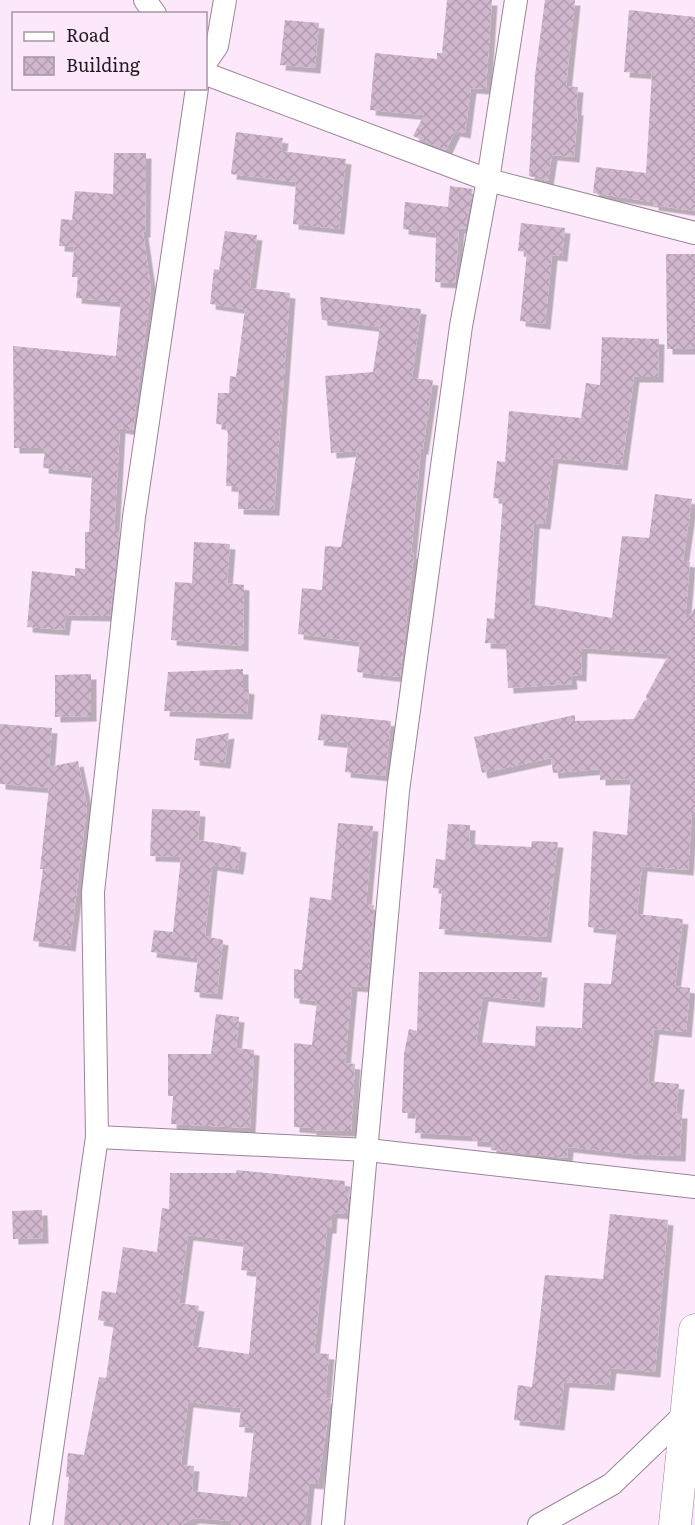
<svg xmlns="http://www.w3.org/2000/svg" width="695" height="1525" font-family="Literata,serif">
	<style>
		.building { fill: url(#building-cross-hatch); fill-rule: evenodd; filter: url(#shadow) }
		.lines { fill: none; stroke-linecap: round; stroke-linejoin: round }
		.minor-casing { stroke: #9b8499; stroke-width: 24 }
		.secondary-casing { stroke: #9b8499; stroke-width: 33 }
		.minor { stroke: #fff; stroke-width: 22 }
		.secondary { stroke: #fff; stroke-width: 32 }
	</style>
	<defs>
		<pattern id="building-cross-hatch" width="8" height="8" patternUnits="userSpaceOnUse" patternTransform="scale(1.5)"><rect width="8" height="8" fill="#d0b7cd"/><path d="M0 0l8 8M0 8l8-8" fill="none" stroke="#b29db0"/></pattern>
		<filter id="shadow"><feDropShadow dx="5.5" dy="5.5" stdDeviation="0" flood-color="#0004"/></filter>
	</defs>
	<rect width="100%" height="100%" fill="#fce8fa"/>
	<g class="building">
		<polygon points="447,0 492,0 486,89 471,88 465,133 455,131 446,150 413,136 424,115 370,110 375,53 437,59 437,53 442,53"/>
		<polygon points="545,0 575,0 566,86 578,87 576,110 578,110 574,157 552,155 548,181 529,176 535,75"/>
		<polygon points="629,10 695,17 695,211 653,205 653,202 593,193 596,167 646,173 652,74 624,72"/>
		<polygon points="285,20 319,23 315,68 280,65"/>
		<polygon points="236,132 283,138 281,151 346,159 339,229 293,224 296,182 231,174"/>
		<polygon points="114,153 146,153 145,232 143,232 151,289 133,430 120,428 114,532 119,532 110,616 66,615 64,630 27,627 32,571 75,576 75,568 85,569 85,532 89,532 92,473 43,468 45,448 14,448 13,346 116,356 121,302 76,298 78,277 72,277 74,247 59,246 61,219 72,220 75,191 113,194"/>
		<polygon points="450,186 473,189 465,229 459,228 455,283 435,282 436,233 403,229 405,202 448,207"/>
		<polygon points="521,223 565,228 562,256 552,255 545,324 520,321 527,252 518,251"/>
		<polygon points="225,231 257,235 250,288 290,293 274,510 238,509 239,487 226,486 228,434 226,425 216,424 218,393 229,393 230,376 236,377 245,309 210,304 214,269 219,270"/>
		<polygon points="666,254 695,254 695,349 667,349"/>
		<polygon points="320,297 421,309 412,378 433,380 423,449 421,449 411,553 414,554 400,677 357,672 360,642 298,634 302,588 322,590 325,546 341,547 357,451 331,453 325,376 373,372 380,327 322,320"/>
		<polygon points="602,337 659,339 658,377 634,377 622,465 553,458 545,524 534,523 529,604 612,618 622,536 649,538 655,494 692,499 683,561 690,562 685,621 695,608 695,814 692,814 688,870 642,866 637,914 683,919 675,986 690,988 686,1032 654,1029 648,1081 679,1084 676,1113 682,1113 680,1156 631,1154 568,1147 567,1158 491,1150 491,1142 472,1141 472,1136 415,1133 416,1113 402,1113 404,1054 409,1029 417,1031 419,972 542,972 539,1002 483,996 476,1042 535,1046 536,1026 582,1028 584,983 611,984 617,930 588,927 593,831 627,835 631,779 600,780 600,769 553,773 551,758 482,773 474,737 575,715 575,721 634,719 644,701 647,700 646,696 669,654 582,648 581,676 571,675 572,684 508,688 506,644 485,643 487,618 494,619 503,499 493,498 497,461 505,462 509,411 581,418 586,383 600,385"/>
		<polygon points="194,542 230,544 227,583 244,585 243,646 171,640 175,582 192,583"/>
		<polygon points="243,669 243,688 249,689 247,714 164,711 168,672"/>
		<polygon points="91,674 91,716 55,717 55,675"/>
		<polygon points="321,714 391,721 385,776 345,772 348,743 318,740"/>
		<polygon points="0,724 52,728 49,767 78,761 87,806 70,946 33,941 43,869 40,869 49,788 0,784"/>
		<polygon points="229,733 225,763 194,760 196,739"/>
		<polygon points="152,809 200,811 198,840 241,847 238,869 212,865 205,936 223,940 217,994 194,992 198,958 151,952 154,930 173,932 181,857 150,856"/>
		<polygon points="338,823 373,826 366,904 374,905 367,987 352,986 345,1063 355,1064 351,1131 311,1130 311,1128 294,1127 294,1043 312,1045 317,1001 294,998 294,969 302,970 310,897 331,900"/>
		<polygon points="448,824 470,825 469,844 531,847 532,841 558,842 546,937 439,929 442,889 433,888 436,859 445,860"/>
		<polygon points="216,1014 239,1017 236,1048 254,1050 250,1128 171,1124 173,1096 168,1096 168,1054 211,1054"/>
		<path d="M237,1170L345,1181L344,1191H349L347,1214L332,1213L331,1228H327L314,1353L329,1354L325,1398L331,1399L318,1484L309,1483L305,1525H231V1521L194,1518L181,1525H64L69,1477H66L68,1453L84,1455L99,1377L106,1378L114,1323L98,1320L102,1291L116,1293L123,1247L157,1252L162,1208L169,1209L170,1173H236ZM188,1235L244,1242L241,1270L257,1272L249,1354L192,1346L199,1306L179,1303ZM188,1402L241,1408L239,1427L254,1428L247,1497L192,1491L194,1466L181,1465Z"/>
		<polygon points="42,1210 43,1238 13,1239 12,1211"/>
		<polygon points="610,1214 668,1220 655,1372 611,1368 609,1385 564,1382 559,1425 514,1420 518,1385 532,1387 545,1275 603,1279"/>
	</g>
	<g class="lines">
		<defs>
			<g id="minor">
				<polyline points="145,0 155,14"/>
				<polyline points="206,62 217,46 225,0"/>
				<polyline points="206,74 488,180 695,233"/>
				<polyline points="97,1137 368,1150 695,1187"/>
				<polyline points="41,1525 97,1137 93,892 134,517 197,88"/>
				<polyline points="333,1525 398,791 461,326 488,180 516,0"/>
				<polyline points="539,1525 612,1484 687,1412"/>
			</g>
			<polyline id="secondary" points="675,1525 695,1330"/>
		</defs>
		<use href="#minor" class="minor-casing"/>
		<use href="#secondary" class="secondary-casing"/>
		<use href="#minor" class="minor"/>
		<use href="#secondary" class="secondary"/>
	</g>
	<rect x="12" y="12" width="195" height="78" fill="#fce8fa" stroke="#a596a4" stroke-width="1.5"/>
	<rect x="24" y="32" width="30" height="9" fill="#ffffff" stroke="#a596a4" stroke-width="1.5"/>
	<text x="66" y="42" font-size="18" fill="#231a22">Road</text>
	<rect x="24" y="57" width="30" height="18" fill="url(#building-cross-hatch)" stroke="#a596a4" stroke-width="1.5"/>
	<text x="66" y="72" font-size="18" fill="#231a22">Building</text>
</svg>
